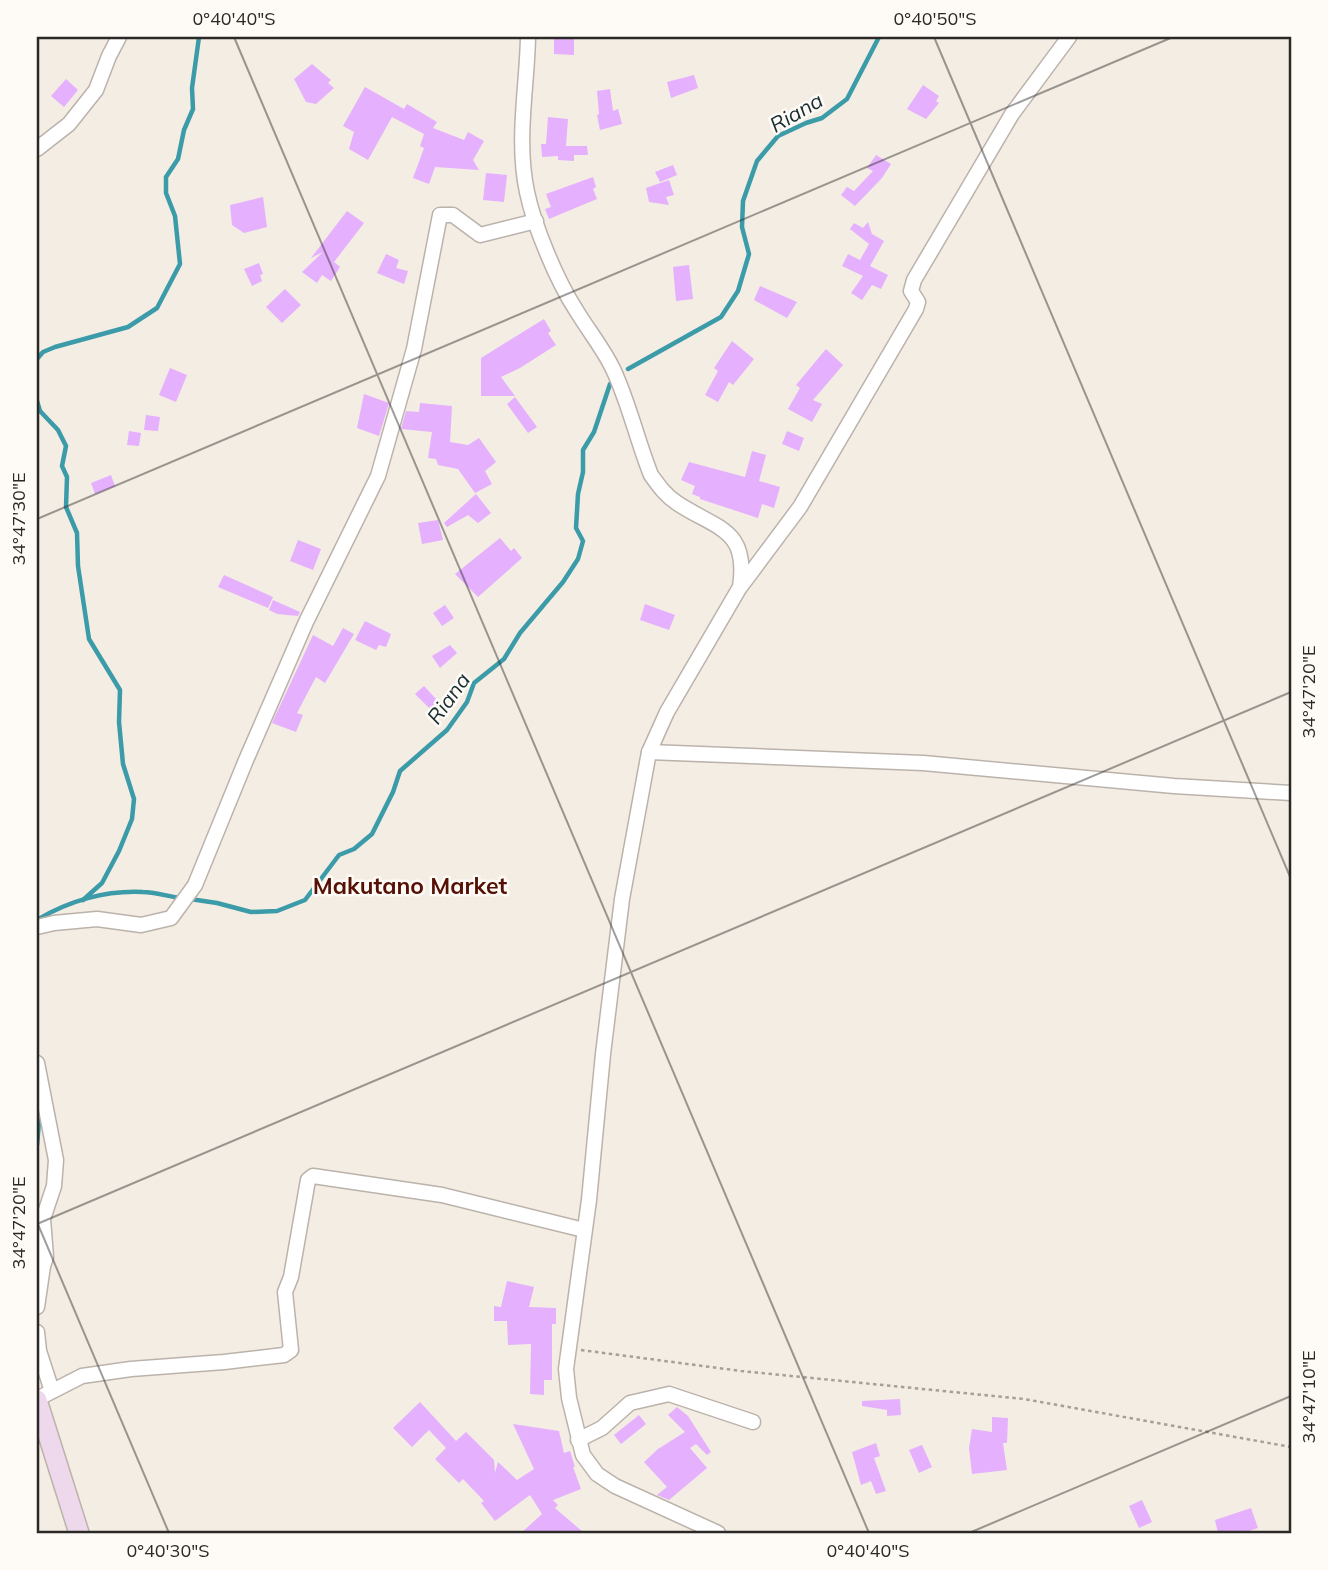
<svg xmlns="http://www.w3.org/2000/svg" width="1328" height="1570" font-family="Mulish,sans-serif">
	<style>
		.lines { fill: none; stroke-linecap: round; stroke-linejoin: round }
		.stream { stroke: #3c9ba8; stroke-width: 4.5 }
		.building { fill: #e5b0fd }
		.street-casing { stroke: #bbb3ab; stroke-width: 17 }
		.secondary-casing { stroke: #bbb3ab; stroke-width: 22 }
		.path { stroke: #a49f98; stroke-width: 2.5; stroke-dasharray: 3.5 3.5; stroke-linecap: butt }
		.street { stroke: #fff; stroke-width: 14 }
		.secondary { stroke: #eed8ec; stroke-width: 19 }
		.ticks { fill: none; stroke: #2b2825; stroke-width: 2; stroke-opacity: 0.45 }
		.labels { text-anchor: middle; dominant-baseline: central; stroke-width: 5; stroke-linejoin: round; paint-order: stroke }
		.water-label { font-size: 21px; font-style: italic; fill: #172d31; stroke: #fefbf7 }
		.quarter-label { font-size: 23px; font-weight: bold; fill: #541104; stroke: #fefbf7 }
		.neatline { fill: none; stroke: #2b2825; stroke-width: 2.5 }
		.ticks-label { font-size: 18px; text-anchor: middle; fill: #2b2825 }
	</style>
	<rect width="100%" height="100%" fill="#f4ede4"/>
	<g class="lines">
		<g class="stream">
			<polyline points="37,359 43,352 55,347 128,327 157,308 180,264 175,216 166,193 166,177 178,159 184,130 193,109 192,88 199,37"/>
			<polyline points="628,369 721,317 738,291 749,254 742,227 743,201 757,161 778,136 806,123 822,118 847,99 879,37"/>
			<polyline points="37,401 40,411 58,430 66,446 62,466 67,477 66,507 77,533 78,566 89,639 120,690 119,722 123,764 134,799 132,819 119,851 102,883 83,900"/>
			<polyline points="190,899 217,903 251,912 277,911 305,900 339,855 354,849 372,834 393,792 400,771 447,730 467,702 474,683 504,659 520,633 563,582 578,559 583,541 576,528 578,494 583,472 583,450 594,432 610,384"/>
			<path d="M37,920C68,901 106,890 143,892C156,892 169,897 182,898"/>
			<polyline points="37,1145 40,1110"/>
		</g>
	</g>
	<g class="building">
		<polygon points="554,37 574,37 574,55 554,54"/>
		<polygon points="312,64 331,80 328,83 334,88 316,104 306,102 294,79"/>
		<polygon points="694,75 698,88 671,98 667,82"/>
		<polygon points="66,79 78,90 64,107 51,96"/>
		<polygon points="923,85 939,96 936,101 939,103 926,119 907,109"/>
		<polygon points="365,87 404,109 407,104 437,122 433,128 464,140 468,132 484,141 473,160 479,170 435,167 429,184 413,178 424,148 420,146 424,134 392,117 368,160 349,149 354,132 343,126"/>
		<polygon points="610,89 613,111 618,109 622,124 600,130 597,115 599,114 597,91"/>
		<polygon points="548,117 568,119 566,146 587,146 588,155 574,155 574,161 558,160 558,156 542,157 541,144 546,144"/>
		<polygon points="876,155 891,164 882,178 855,206 841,195 847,187 854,191 873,171 867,168"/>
		<polygon points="673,165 677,175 660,182 655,172"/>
		<polygon points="486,173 507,175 504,202 483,200"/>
		<polygon points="593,177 596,187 593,189 597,199 549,219 545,209 551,207 546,194"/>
		<polygon points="669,180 674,195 666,197 669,205 649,202 646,188"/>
		<polygon points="263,197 267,227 244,233 232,225 230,205"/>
		<polygon points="347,211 364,223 334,262 340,267 331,281 322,275 317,283 302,272 323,252 311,258"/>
		<polygon points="868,222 872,234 884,241 870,266 888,275 881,289 872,285 862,300 851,293 863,276 842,266 848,254 860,260 869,244 850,229 854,223 863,228"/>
		<polygon points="386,254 399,260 396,268 408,271 404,284 377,273"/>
		<polygon points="259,263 263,274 260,275 262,281 252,286 244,269"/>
		<polygon points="689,265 693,299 676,301 673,267"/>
		<polygon points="760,286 797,302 787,318 754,300"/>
		<polygon points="285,289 301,305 282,323 266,307"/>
		<polygon points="544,319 551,331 548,333 556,345 520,368 501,377 515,396 481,396 481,358"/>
		<polygon points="732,341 754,359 733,385 729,382 718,402 705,395 718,371 714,368"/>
		<polygon points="826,349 843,365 813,400 822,404 812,422 788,409 800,388 796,385"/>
		<polygon points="170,368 187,375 176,402 159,395"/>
		<polygon points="364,394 389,403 379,436 357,428"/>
		<polygon points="515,397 537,427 528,433 507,404"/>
		<polygon points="420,403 452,406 450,442 468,445 479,438 496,462 485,471 492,484 475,493 458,469 438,465 436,459 428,458 432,432 401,429 406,411 419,412"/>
		<polygon points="146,415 160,417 158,431 144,430"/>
		<polygon points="129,431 141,433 139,446 127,445"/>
		<polygon points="787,431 804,438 799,451 782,444"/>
		<polygon points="752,451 766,455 759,481 780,487 774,508 762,504 758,518 700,499 700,497 692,494 695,486 681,480 689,462 745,477"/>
		<polygon points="111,475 115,486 95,494 91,483"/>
		<polygon points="476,494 491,513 478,523 468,515 447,527 444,523"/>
		<polygon points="438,520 443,540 422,544 418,523"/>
		<polygon points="500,538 511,551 514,548 522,558 478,597 455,574"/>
		<polygon points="298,540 321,549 313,570 290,561"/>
		<polygon points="224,575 273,597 268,608 218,587"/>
		<polygon points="273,600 300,612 298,616 277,614 269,610"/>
		<polygon points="645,604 675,615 669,630 640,620"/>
		<polygon points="445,605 454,618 442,626 433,613"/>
		<polygon points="365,621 391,634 386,647 379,645 376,650 355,640"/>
		<polygon points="343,628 354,634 325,683 316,677 297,713 303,715 296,732 272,723 313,635 333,646"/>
		<polygon points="450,645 457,653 440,668 432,656"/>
		<polygon points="424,686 438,701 430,709 415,694"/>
		<polygon points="507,1281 534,1287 529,1307 556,1308 556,1324 552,1324 552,1380 544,1380 544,1395 530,1394 531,1344 508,1345 507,1321 494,1321 494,1306 501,1307"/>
		<polygon points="900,1399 901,1415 887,1416 887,1410 862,1406 862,1401"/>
		<polygon points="420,1402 456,1441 466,1432 494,1460 495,1473 498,1462 517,1480 534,1469 513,1424 559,1431 564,1453 570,1451 575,1467 573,1467 581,1489 553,1500 558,1505 555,1508 584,1533 521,1533 542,1514 530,1495 495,1521 481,1503 484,1501 463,1479 459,1483 435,1459 446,1448 429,1430 412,1447 393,1428"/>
		<polygon points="677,1407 688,1416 711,1452 707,1455 696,1444 690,1448 707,1468 669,1500 657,1495 667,1487 644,1462 658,1449 685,1432 668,1415"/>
		<polygon points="639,1415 646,1424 621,1444 614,1435"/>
		<polygon points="992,1417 1008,1418 1007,1443 1003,1443 1007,1470 972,1474 969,1448 972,1429 992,1432"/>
		<polygon points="876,1443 880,1456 874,1458 886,1491 876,1494 871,1481 861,1485 852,1452"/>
		<polygon points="922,1445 932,1467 919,1473 909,1450"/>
		<polygon points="1142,1500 1152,1522 1139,1528 1129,1506"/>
		<polygon points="1251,1508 1258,1528 1243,1533 1218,1533 1215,1520"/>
	</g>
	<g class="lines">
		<defs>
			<g id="street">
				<path d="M528,37C527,88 516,140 527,192C534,226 557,281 576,310C588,330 603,348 613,369C629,403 637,440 651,475C659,486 666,496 677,503C716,529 749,528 740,587L667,712L649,752L622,899L603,1054L589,1200L566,1369L569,1398L583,1455L597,1474L615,1486L718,1533"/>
				<polyline points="37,149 69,124 96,90 109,56 119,37"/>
				<polyline points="741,586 800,507 916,309 918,302 911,291 914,280 1012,114 1069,37"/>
				<polyline points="649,752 923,763 1174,786 1291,793"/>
				<polyline points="37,927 54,923 97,919 141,925 171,918 195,885 246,760 306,622 378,476 414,349 440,215 453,215 480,235 536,221"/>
				<polyline points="37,1063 56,1160 54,1186 43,1219 46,1257 43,1266 37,1307"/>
				<polyline points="37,1332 39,1351 52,1391"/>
				<polyline points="37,1399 82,1376 131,1369 224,1362 284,1355 291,1350 285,1292 291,1277 308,1180 313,1176 442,1195 584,1230"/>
				<polyline points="578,1440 602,1428 630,1403 669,1394 753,1422"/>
			</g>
			<polyline id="secondary" points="37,1400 79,1533"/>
		</defs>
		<use href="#street" class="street-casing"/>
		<use href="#secondary" class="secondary-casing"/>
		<polyline class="path" points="581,1350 741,1371 1024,1399 1291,1447"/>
		<use href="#street" class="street"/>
		<use href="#secondary" class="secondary"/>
	</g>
	<path class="ticks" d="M234,37L869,1533M934,37L1291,879M37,519L1173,37M37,1222L169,1533M37,1224L1291,692M969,1533L1291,1396"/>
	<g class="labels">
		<g class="water-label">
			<text transform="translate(796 112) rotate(-30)">Riana</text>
			<text transform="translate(448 698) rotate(-54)">Riana</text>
		</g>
		<g class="quarter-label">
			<text x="410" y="885">Makutano Market</text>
		</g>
	</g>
	<rect width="1328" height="1570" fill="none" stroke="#fefbf7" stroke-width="77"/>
	<rect x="38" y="38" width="1252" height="1494" class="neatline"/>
	<g class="ticks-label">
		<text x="234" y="25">0°40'40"S</text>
		<text x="935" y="25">0°40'50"S</text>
		<text transform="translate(19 519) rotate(-90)" y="6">34°47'30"E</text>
		<text transform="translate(1309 692) rotate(-90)" y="6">34°47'20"E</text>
		<text transform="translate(19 1223) rotate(-90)" y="6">34°47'20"E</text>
		<text transform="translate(1309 1397) rotate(-90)" y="6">34°47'10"E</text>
		<text x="168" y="1557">0°40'30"S</text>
		<text x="868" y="1557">0°40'40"S</text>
	</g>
</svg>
